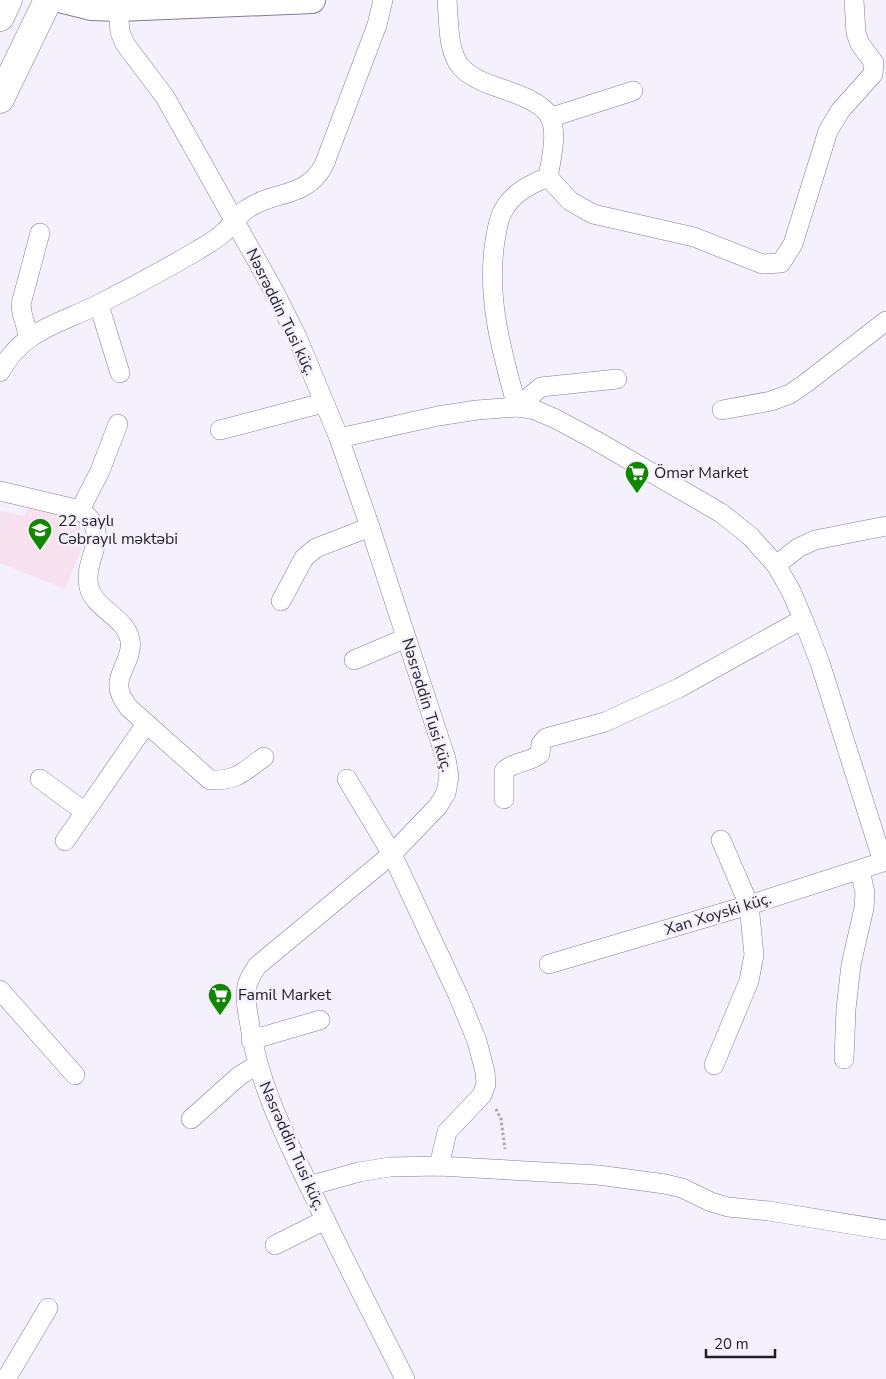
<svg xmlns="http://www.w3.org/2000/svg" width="886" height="1379" font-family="'Nunito Sans',sans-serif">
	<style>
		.education { fill: #f8e1ee }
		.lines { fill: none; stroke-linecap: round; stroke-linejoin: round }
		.street-casing { stroke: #847d97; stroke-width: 20 }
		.secondary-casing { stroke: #847d97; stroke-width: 28 }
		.primary-casing { stroke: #847d97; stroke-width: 29 }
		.path { stroke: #aaa6b2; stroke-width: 3; stroke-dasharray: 2.5 2.5; stroke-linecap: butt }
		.street { stroke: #fff; stroke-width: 19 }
		.secondary { stroke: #fff; stroke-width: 26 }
		.primary { stroke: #fff; stroke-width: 28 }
		.labels { text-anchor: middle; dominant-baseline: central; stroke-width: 5; stroke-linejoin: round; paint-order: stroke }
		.street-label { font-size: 16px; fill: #211e29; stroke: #f4f0fc }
		.poi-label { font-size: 16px; fill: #211e29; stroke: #f4f0fc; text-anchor: start }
	</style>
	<rect width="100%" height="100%" fill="#f4f0fc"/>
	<polygon class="education" points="31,504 77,519 85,540 65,589 0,563 0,511 24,516"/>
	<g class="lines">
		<defs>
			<g id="street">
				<path d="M447,0C449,20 447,51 461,67C470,77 482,82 494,86C555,107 561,112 548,177C531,184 512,193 503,211C498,219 497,231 495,241C486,299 502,352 517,407L541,387L617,379"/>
				<path d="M118,8L120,32L125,44L165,97L275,293L297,337L339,438L370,527L446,759L449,776L446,793L438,806L392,854L257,966C253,973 249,978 247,986C245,997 247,1010 249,1020C257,1080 284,1134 310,1188C340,1252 373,1315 405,1379"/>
				<polyline points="552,117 633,91"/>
				<polyline points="548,177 570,201 593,214 694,237 762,264 781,263 793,244 828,131 840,111 873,74 874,63 860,44 856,33 854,0"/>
				<polyline points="99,305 120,373"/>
				<polyline points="29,337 22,313 21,304 40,233"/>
				<path d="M0,372C24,328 61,324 101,303C134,286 166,269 198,250C206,245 216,240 223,233C231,226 238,215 247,209C274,190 306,199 324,165L377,25L383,0"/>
				<polyline points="722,410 771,401 790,394 806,383 886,321"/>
				<polyline points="220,430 323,403"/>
				<polyline points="339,438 438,416 477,410 517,407 535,410 556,419 595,440 721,513 750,536 776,565 791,591 803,619 820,663 883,862"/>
				<path d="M0,491L80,510C115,535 82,557 89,587C94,609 126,617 130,640C134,660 112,676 121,695C123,700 126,704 129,708L210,780C237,781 243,772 264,757"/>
				<polyline points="80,510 100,471 118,424"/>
				<polyline points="776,565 798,548 815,540 886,526"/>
				<polyline points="281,601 304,558 316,548 370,527"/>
				<polyline points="354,660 406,638"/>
				<polyline points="40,779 85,812"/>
				<polyline points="347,779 392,854 458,995 477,1041 485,1072 486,1084 482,1095 447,1132 439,1166"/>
				<path d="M504,799V771C514,761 529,763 540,754L541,744L546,738L605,722L679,688L803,619"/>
				<polyline points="65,841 146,724"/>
				<polyline points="549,964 749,905 886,861"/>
				<polyline points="0,990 75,1075"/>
				<polyline points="251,1040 320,1020"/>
				<polyline points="844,1059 846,1009 851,965 864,908 865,893 860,870"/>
				<polyline points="714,1065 749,981 754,955 749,905 721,840"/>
				<polyline points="191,1119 239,1076 257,1065"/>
				<polyline points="309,1186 359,1172 390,1167 439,1166 598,1175 665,1184 682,1188 711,1202 728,1207 769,1211 886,1230"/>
				<polyline points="275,1245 325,1220"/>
				<polyline points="6,1379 48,1308"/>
			</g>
			<polyline id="secondary" points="63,0 91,7 118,8 312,0"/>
			<g id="primary">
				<polyline points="0,17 8,0"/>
				<polyline points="0,99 48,0"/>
			</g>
		</defs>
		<use href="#street" class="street-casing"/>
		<use href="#secondary" class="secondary-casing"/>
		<use href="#primary" class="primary-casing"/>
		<polyline class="path" points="496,1109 501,1119 505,1149"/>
		<use href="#street" class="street"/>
		<use href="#secondary" class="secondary"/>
		<use href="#primary" class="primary"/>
	</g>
	<defs>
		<symbol id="supermarket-pin" viewBox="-11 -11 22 30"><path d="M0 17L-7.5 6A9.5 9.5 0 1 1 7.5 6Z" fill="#138601" stroke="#f4f0fc"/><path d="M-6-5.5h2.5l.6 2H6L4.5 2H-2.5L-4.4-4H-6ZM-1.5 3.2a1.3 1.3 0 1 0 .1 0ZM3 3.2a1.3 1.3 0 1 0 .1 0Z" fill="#fff"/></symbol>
		<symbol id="school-pin" viewBox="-11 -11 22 30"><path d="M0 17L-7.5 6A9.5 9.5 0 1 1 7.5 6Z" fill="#138601" stroke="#f4f0fc"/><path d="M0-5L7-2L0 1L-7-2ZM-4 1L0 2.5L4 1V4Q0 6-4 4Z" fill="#fff"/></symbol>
	</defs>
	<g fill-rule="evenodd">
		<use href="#supermarket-pin" x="623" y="459" width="28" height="38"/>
		<use href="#school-pin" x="26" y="516" width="28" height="38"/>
		<use href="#supermarket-pin" x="206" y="981" width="28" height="38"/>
	</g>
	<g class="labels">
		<g class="street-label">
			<text transform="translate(281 312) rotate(64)">Nəsrəddin Tusi küç.</text>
			<text transform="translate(427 705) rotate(73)">Nəsrəddin Tusi küç.</text>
			<text transform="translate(718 914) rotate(-17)">Xan Xoyski küç.</text>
			<text transform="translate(292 1146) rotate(66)">Nəsrəddin Tusi küç.</text>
		</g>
		<g class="poi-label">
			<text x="654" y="473">Ömər Market</text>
			<text x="58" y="521">22 saylı<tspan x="58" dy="18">Cəbrayıl məktəbi</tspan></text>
			<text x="238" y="995">Famil Market</text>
		</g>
	</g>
	<path d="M706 1349v8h69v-8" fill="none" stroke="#211e29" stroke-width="2.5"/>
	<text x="714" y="1349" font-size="15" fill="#211e29" stroke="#f4f0fc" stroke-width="4" paint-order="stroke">20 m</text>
</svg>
